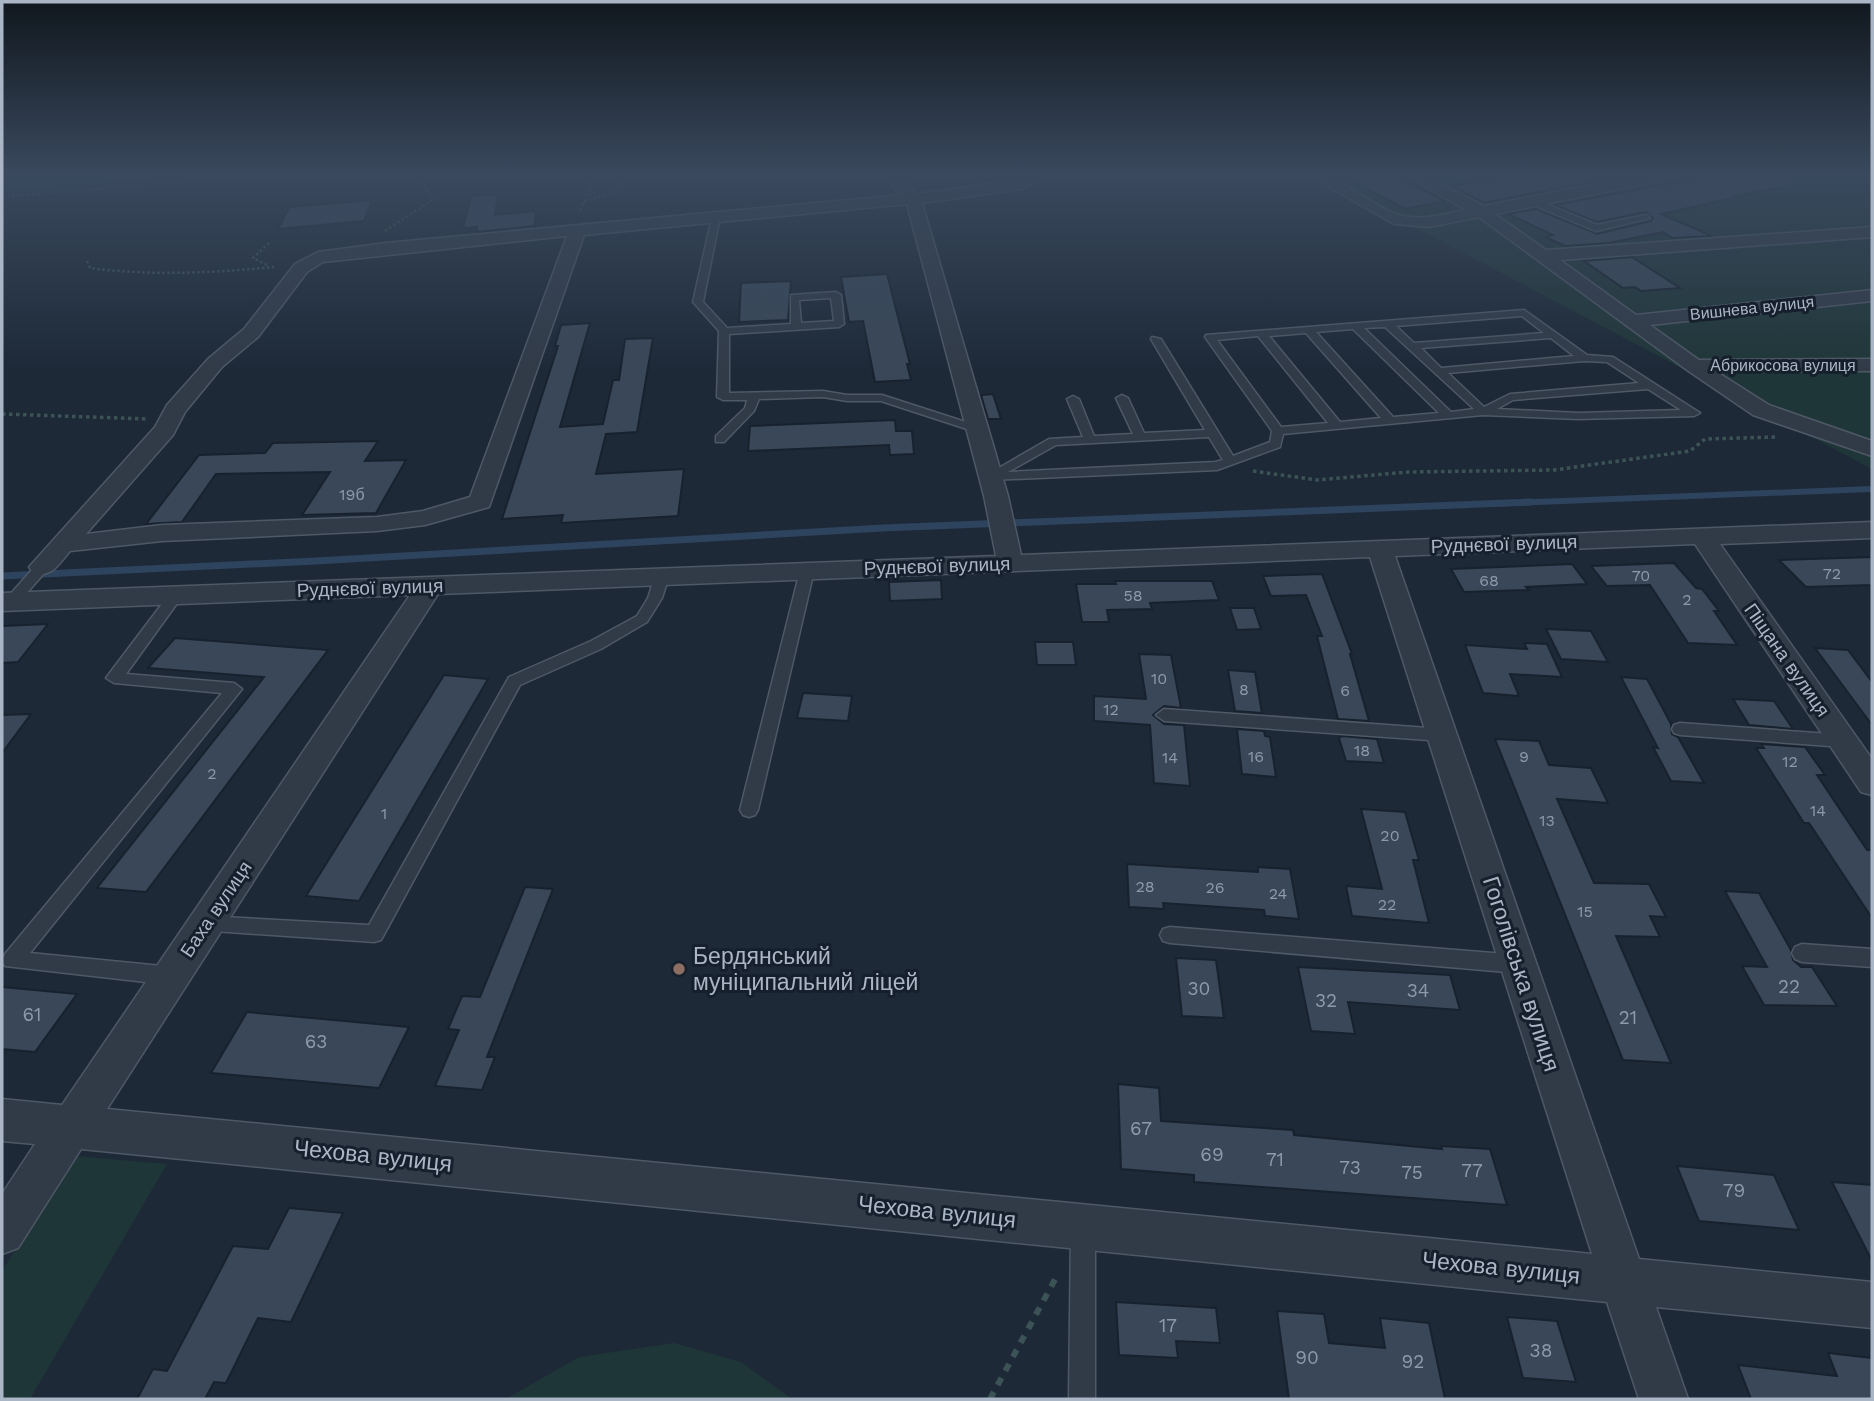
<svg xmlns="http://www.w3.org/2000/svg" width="1874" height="1401" font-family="'Work Sans',sans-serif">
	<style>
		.green { fill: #1f3638 }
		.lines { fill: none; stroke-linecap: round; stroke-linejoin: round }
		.stream-far1 { stroke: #2d435e; stroke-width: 6 }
		.stream { stroke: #2d435e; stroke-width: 7 }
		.building { fill: #394758; stroke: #18222e; stroke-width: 2 }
		.lane-casing { stroke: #4e5866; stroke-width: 3 }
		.street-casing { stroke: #4e5866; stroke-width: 3 }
		.path-far2 { stroke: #3c5356; stroke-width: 2.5; stroke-dasharray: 2.5 2.5; stroke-linecap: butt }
		.path-far1 { stroke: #3c5356; stroke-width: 3.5; stroke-dasharray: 3.5 3.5; stroke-linecap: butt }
		.path { stroke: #3c5356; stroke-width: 6; stroke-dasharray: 8 8; stroke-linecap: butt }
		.lane { fill: #313b48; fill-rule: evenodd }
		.street { fill: #313b48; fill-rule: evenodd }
		.education-dot { fill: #8d6e63; stroke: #16202c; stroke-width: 2.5 }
		.labels { text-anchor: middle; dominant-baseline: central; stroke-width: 6; stroke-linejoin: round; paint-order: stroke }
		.far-street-label { font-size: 16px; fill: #aab5c5; stroke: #16202c }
		.number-label { font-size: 16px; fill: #8e9aaa }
		.street-label { font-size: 19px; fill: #aab5c5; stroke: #16202c }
		.near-number-label { font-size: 19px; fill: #8e9aaa }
		.near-poi-label { font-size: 23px; fill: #aab5c5; stroke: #16202c; text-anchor: start }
		.near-street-label { font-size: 23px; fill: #aab5c5; stroke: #16202c }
	</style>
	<rect width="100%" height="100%" fill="#1d2937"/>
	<g class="green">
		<polygon points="2,175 186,175 2,193"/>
		<polygon points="1315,175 1872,175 1872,469 1318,176"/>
		<polygon points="75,1156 167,1164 30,1399 2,1399 2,1271"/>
		<polygon points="674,1343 741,1362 792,1399 506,1399 579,1357"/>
	</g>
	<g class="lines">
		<polyline class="stream-far1" points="1487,504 1872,489"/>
		<polyline class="stream" points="2,576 316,561 883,528 1531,502"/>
	</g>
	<g class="building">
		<polygon points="1342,175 1393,175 1445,201 1405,209"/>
		<polygon points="1512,175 1595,175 1606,179 1484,203 1452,186"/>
		<polygon points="1716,175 1791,175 1792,186 1735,196 1737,197 1661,214 1712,236 1672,238 1663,232 1609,243 1565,246 1545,237 1553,235 1508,214 1536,209 1597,234 1651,221 1653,218 1645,212 1597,222 1555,205"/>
		<polygon points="498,194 495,215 536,211 535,226 476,232 477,227 463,228 471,196"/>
		<polygon points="372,200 364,221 278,229 289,207"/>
		<polygon points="1632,257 1680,288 1641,291 1635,287 1623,288 1584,261"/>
		<polygon points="887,274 910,364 907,364 911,380 875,382 863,321 849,322 841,277"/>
		<polygon points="791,281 788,320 739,322 741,283"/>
		<polygon points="590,323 560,427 603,424 613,380 619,380 625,339 653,338 637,432 606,434 596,474 684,469 678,516 561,523 563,515 502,519 558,346 555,346 561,325"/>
		<polygon points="993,394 1001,419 988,419 981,395"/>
		<polygon points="895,420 896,431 912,431 914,454 890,455 889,445 748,451 750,426"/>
		<polygon points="378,441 365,461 406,460 376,513 302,515 330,472 216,474 182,522 146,524 199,455 265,453 273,443"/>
		<polygon points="1872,557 1872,585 1806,587 1779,560"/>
		<polygon points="1674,563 1696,588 1702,589 1719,611 1714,611 1737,645 1688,643 1650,585 1607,586 1591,566"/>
		<polygon points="1572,564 1587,584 1526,587 1529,590 1464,592 1451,569"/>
		<polygon points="1322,574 1352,654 1350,654 1369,721 1338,719 1317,636 1322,636 1306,595 1271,596 1263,576"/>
		<polygon points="941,580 942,599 890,601 889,582"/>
		<polygon points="1115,581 1212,581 1219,600 1150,603 1152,609 1107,610 1109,622 1082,622 1076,584 1116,584"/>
		<polygon points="1230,608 1254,608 1261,629 1237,630"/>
		<polygon points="48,624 18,662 2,663 2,626"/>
		<polygon points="1546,629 1591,631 1608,662 1561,659"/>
		<polygon points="175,638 328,650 146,892 97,888 264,677 148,668"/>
		<polygon points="1035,642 1073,642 1076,665 1037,665"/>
		<polygon points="1524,643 1547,644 1562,677 1510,674 1519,696 1483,693 1465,645 1527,649"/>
		<polygon points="1815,648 1848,650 1872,682 1872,725"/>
		<polygon points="1139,654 1171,655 1181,708 1164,706 1153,715 1164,724 1184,725 1190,786 1154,783 1150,725 1094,721 1094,696 1146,699"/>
		<polygon points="1228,670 1255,672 1262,713 1235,711"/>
		<polygon points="444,675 488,679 359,901 306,896"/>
		<polygon points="1621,677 1647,679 1671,724 1672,734 1678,737 1704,783 1671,781 1653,747 1658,748"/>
		<polygon points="803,693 852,696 848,721 797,718"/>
		<polygon points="1733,699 1774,701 1793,729 1749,725"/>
		<polygon points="31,714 2,753 2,715"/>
		<polygon points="1237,729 1264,731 1265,736 1270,737 1276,777 1242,774"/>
		<polygon points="1342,736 1377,739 1384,763 1346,761 1339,738"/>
		<polygon points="1495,739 1539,741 1549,765 1591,768 1608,803 1557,799 1594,883 1649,884 1666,917 1650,916 1660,937 1616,936 1671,1063 1623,1060"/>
		<polygon points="1761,744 1805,747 1825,775 1817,775 1867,850 1872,850 1872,918 1809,823 1804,823 1756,748 1764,748"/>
		<polygon points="1361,809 1405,812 1419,860 1413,860 1429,923 1352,916 1346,886 1382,889"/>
		<polygon points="1127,864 1258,872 1258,867 1290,869 1299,919 1265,916 1264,910 1163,903 1164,909 1129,907"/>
		<polygon points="525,887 553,889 487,1057 495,1057 482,1090 435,1086 459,1030 448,1029 462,996 480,997"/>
		<polygon points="1725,891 1759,893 1791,950 1793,960 1801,967 1812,967 1837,1006 1764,1005 1742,966 1767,967"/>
		<polygon points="1176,958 1216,960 1224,1018 1182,1016"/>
		<polygon points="1298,967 1450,975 1460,1010 1348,1002 1355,1034 1311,1031"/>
		<polygon points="2,987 77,994 35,1052 2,1049"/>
		<polygon points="247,1012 409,1027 379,1088 211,1073"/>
		<polygon points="1118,1084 1159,1088 1161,1121 1293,1130 1294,1135 1442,1149 1441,1146 1490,1149 1507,1205 1194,1182 1194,1175 1121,1169"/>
		<polygon points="1677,1166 1774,1175 1799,1230 1699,1221"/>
		<polygon points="1832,1182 1872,1185 1872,1261"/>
		<polygon points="289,1208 343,1213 291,1322 258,1318 226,1383 214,1382 205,1399 137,1399 153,1369 167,1371 233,1246 268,1249"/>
		<polygon points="1116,1302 1216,1308 1220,1343 1176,1341 1178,1358 1119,1355"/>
		<polygon points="1277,1311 1324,1314 1329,1343 1385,1348 1380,1318 1429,1323 1445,1399 1289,1399"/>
		<polygon points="1507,1317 1557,1321 1576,1382 1523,1378"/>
		<polygon points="1828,1353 1872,1358 1872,1399 1751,1399 1738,1365 1837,1376"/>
	</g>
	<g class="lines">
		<defs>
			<g id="lane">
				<polygon points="1532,198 1597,225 1646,215 1650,218 1596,231 1529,203 1529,199"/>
				<path d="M716,214L720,217L703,302L727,328L791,324V295L836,292L841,295L844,324L839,327L729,334V393L823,391L847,395H882L981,427V431H973L881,401H847L823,397L759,399L754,411L724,442H716V436L745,408L747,400H723L717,397L719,331L693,302L712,217ZM831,298L834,321L801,323L799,300Z"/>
				<path d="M1524,310L1587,355L1613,357L1700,413L1694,416L1578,419L1483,415L1283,434L1280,447L1217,470L991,480L985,476L1049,439L1083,437L1067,399L1073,396L1079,399L1094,436L1133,434L1116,398L1122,395L1128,398L1144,433L1205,430L1151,339L1152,337L1161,339L1233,456L1270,442L1272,431L1205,337L1206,335ZM1522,316L1544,333L1414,343L1396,326ZM1385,327L1474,409L1451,412L1364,328ZM1353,329L1439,413L1393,417L1316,332ZM1306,333L1381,418L1340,422L1269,336ZM1258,336L1328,423L1281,427L1217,340ZM1551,338L1574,356L1441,368L1421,348ZM1584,361L1607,362L1639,383L1510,394L1484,407L1448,373ZM1648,389L1681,410L1578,413L1497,409L1513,400ZM1209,437L1223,460L1215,462L1008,472L1056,445Z"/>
				<polygon points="42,563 49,567 47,570 17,604 7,604 5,601 7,598 37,564"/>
				<polygon points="807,567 814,571 758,810 755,815 749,817 743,815 740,810 800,571"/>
				<polygon points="662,572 669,576 662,598 647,622 601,649 520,685 381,940 374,942 199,930 196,924 199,918 206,916 369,925 509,677 591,641 637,616 648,598 655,576"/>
				<polygon points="176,590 183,595 126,674 234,683 242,689 30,953 172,967 179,970 182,976 179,982 172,985 5,966 2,960 5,954 222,693 114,683 106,678 171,592"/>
				<polygon points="1164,709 1442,729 1448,731 1450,735 1448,739 1442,741 1164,721 1156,715"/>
				<polygon points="1680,723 1843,735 1849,737 1851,741 1849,745 1843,747 1680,735 1674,733 1672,729 1674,725"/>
				<polygon points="1170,927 1518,955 1525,958 1528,964 1525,970 1518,973 1170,943 1163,941 1160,935 1163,929"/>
				<polygon points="1802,944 1872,949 1872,967 1802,962 1795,959 1792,953 1795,947"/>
				<polygon points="1083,1218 1091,1222 1095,1230 1095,1399 1069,1399 1071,1230 1075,1222"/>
			</g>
			<g id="street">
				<path d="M882,175H898L917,194L1018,180L1027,175H1045L1022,189L922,203L1008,496L1021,555L1872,522V538L1720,544L1872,759V795L1861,792L1695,544L1395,556L1639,1259L1872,1282V1328L1656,1307L1688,1399H1639L1607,1302L81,1149L18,1248L2,1254V1194L35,1144L2,1141V1099L62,1105L410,595L2,611V593L996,556L984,496L907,204L584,235L489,507L425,525L377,531L162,541L70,551C59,564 52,578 33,573L29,567L155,427L167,405L208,359L244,329L295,264L318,252L386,243L901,195ZM567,236L470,497L423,511L377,517L162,525L86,534L173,435L185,412L222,367L258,337L307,272L323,262ZM1370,557L1592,1254L107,1109L438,594Z"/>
				<path d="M1308,175C1342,175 1365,202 1396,214C1418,222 1444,214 1466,210L1405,175H1424L1484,206L1641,175H1672L1665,180L1495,214L1546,250L1872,227V237L1560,260L1636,315L1872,290V301L1650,325L1699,360L1872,359V371L1717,372L1769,405L1872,441V456L1753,415L1687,370L1479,217L1429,227L1394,224Z"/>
			</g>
		</defs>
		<use href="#lane" class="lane-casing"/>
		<use href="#street" class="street-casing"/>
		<g class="path-far2">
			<polyline points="574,175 587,180 591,187 579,213"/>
			<polyline points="2,197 256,175"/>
			<polyline points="584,202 615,192 622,175"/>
			<polyline points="385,231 432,200 423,183 412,178 413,175"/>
			<polyline points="269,243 253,258 269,266"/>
			<path d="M87,261L90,268C152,276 212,273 274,267"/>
		</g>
		<g class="path-far1">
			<polyline points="2,414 148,419"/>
			<polyline points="1253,471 1317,480 1408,472 1554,470 1690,451 1705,439 1776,437"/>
		</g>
		<polyline class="path" points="990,1399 1058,1274"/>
		<use href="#lane" class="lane"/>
		<use href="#street" class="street"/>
	</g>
	<linearGradient id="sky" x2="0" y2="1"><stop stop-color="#10171e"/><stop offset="0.47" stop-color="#3a495e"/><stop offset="1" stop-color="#3a495e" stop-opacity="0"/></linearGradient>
	<rect width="1874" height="371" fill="url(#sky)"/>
	<circle class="education-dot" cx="679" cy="969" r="7"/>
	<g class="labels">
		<g class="far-street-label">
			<text transform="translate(1752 308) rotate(-6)">Вишнева вулиця</text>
			<text x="1783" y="365">Абрикосова вулиця</text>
		</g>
		<g class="number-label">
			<text x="352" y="494">19б</text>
			<text x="1832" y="573">72</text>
			<text x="1641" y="575">70</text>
			<text x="1489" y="580">68</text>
			<text x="1133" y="595">58</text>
			<text x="1687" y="599">2</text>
			<text x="1159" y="678">10</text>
			<text x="1244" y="689">8</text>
			<text x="1345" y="690">6</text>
			<text x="1111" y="709">12</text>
			<text x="1362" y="750">18</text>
			<text x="1256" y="756">16</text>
			<text x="1524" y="756">9</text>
			<text x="1170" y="757">14</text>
			<text x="1790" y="761">12</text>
			<text x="212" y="773">2</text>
			<text x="1818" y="810">14</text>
			<text x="384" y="813">1</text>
			<text x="1547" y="820">13</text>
			<text x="1390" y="835">20</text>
			<text x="1145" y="886">28</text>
			<text x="1215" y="887">26</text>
			<text x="1278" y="893">24</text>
			<text x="1387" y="904">22</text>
			<text x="1585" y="911">15</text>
		</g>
		<g class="street-label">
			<text transform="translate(1504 544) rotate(-2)">Руднєвої вулиця</text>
			<text transform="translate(937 566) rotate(-2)">Руднєвої вулиця</text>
			<text transform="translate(370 588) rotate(-2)">Руднєвої вулиця</text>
			<text transform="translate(1787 660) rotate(55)">Піщана вулиця</text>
			<text transform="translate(216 909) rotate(-56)">Баха вулиця</text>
		</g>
		<g class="near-number-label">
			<text x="1789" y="986">22</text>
			<text x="1199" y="988">30</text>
			<text x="1418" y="990">34</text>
			<text x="1326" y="1000">32</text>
			<text x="32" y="1014">61</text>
			<text x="1628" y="1017">21</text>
			<text x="316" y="1041">63</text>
			<text x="1141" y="1128">67</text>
			<text x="1212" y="1154">69</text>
			<text x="1275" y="1159">71</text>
			<text x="1350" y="1167">73</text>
			<text x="1472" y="1170">77</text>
			<text x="1412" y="1172">75</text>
			<text x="1734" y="1190">79</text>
			<text x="1168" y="1325">17</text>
			<text x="1541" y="1350">38</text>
			<text x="1307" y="1357">90</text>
			<text x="1413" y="1361">92</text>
		</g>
		<g class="near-poi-label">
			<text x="693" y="956">Бердянський<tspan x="693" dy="26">муніципальний ліцей</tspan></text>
		</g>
		<g class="near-street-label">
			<text transform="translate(1521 974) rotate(72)">Гоголівська вулиця</text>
			<text transform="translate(373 1156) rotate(6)">Чехова вулиця</text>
			<text transform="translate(937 1212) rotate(6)">Чехова вулиця</text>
			<text transform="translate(1501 1268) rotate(6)">Чехова вулиця</text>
		</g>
	</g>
	<rect width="1874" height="1401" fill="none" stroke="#aab5c5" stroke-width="7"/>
</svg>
